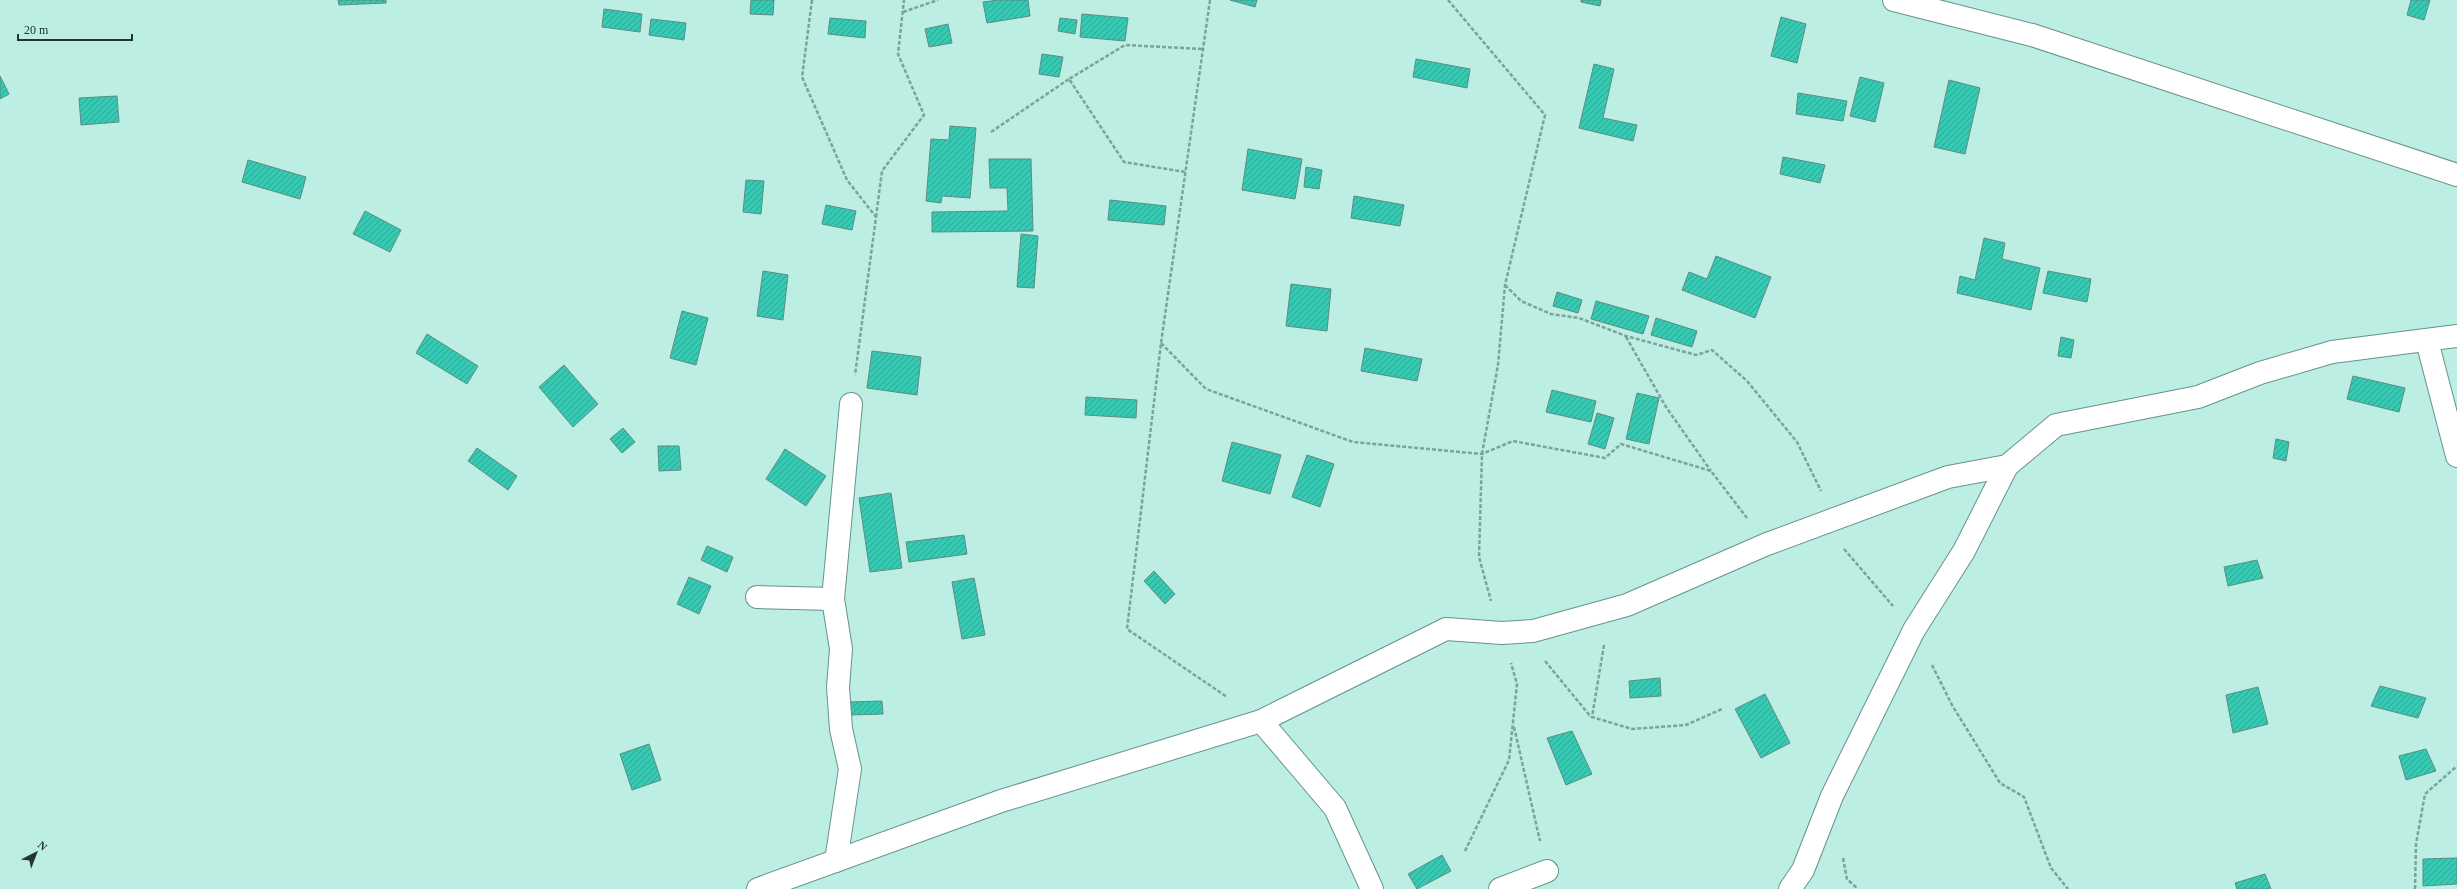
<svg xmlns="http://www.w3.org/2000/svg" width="2457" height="889" font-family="'Times New Roman',serif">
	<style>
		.building { fill: url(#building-hatch); stroke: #5d8c82 }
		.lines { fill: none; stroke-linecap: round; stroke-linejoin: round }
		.minor-casing { stroke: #65948a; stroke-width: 24 }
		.path { stroke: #7da29a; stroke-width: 2.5; stroke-dasharray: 4 2; stroke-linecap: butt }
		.minor { stroke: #fff; stroke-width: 22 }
	</style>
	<defs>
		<pattern id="building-hatch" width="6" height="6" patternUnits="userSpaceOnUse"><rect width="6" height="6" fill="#39c9b3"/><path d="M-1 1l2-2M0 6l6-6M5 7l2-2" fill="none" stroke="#30a492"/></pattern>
	</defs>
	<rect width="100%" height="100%" fill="#bceee3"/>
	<g class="building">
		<polygon points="338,0 386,0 386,3 339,5"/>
		<polygon points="751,0 774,0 773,15 750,14"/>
		<polygon points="998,0 1028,0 1030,16 987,23 983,2"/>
		<polygon points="1230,0 1257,0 1255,7"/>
		<polygon points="1581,0 1601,0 1600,6 1581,2"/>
		<polygon points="2411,0 2430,0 2424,20 2407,15"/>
		<polygon points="604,9 642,14 640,32 602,27"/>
		<polygon points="1082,14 1128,18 1125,41 1080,37"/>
		<polygon points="1781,17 1806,24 1797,63 1771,56"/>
		<polygon points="830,18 866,21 865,38 828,34"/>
		<polygon points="1060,18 1077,20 1075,34 1058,31"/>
		<polygon points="651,19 686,23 684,40 649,35"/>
		<polygon points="948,24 952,43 929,47 925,29"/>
		<polygon points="1042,54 1063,57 1059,77 1039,74"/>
		<polygon points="1416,59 1470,69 1467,88 1413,77"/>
		<polygon points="1594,64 1614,69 1603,118 1637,125 1633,141 1579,128"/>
		<polygon points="0,76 9,94 0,99"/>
		<polygon points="1860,77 1884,83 1875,122 1850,116"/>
		<polygon points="1949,80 1980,88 1965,154 1934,147"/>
		<polygon points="1798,93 1847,101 1843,121 1796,114"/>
		<polygon points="117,96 119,122 81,125 79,98"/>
		<polygon points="950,126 976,128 970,198 942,196 941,203 926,201 931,139 949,140"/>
		<polygon points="1248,149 1302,159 1295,199 1242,190"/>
		<polygon points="1783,157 1825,165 1820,183 1780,174"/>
		<polygon points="989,159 1031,159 1033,231 932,232 932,212 1008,211 1007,188 990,188"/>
		<polygon points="248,160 306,177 300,199 242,182"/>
		<polygon points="1306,167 1322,170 1319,189 1304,187"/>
		<polygon points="746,180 764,181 761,214 743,212"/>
		<polygon points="1354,196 1404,205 1400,226 1351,218"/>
		<polygon points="1110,200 1166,206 1164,225 1108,220"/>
		<polygon points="826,205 856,211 852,230 822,224"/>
		<polygon points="365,211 401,230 390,252 353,234"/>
		<polygon points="1021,234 1038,236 1034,288 1017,287"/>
		<polygon points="1984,238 2005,243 2002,259 2040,268 2031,310 1957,293 1960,276 1975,280"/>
		<polygon points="1716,256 1771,277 1755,318 1682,290 1689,272 1707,279"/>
		<polygon points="763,271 788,275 783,320 757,316"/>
		<polygon points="2048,271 2091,279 2087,302 2043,293"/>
		<polygon points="1291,284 1331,289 1327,331 1286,326"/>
		<polygon points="1557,292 1582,300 1578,313 1553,306"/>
		<polygon points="1596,301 1649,316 1643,334 1591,319"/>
		<polygon points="682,311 708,318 696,365 670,358"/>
		<polygon points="1656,318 1697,331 1692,347 1651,335"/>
		<polygon points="427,334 478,366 467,384 416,353"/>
		<polygon points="2061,337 2074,340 2071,358 2058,356"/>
		<polygon points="1365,348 1422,359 1417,381 1361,371"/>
		<polygon points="872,351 921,357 917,395 867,388"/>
		<polygon points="564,365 598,404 573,427 539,387"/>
		<polygon points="2353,376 2405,388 2399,412 2347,399"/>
		<polygon points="1552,390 1596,401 1591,422 1546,412"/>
		<polygon points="1637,393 1659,398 1649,444 1626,439"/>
		<polygon points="1086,397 1137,400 1136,418 1085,415"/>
		<polygon points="1597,413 1614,418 1605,449 1588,444"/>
		<polygon points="623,428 635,442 622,453 610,439"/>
		<polygon points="2276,439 2289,442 2286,461 2273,458"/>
		<polygon points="1232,442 1281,455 1270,494 1222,481"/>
		<polygon points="658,446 679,446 681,470 659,471"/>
		<polygon points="477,448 517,476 508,490 468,461"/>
		<polygon points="785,449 826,476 806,506 766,479"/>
		<polygon points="1307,455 1334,464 1320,507 1292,497"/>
		<polygon points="891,493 902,568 870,572 859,498"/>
		<polygon points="964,535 967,554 909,562 906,542"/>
		<polygon points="707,546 733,557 727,572 701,560"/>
		<polygon points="2257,560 2263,578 2228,586 2224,567"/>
		<polygon points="1154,571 1175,594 1165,604 1144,581"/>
		<polygon points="689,577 711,586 699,614 677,604"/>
		<polygon points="974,578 985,635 962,639 952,582"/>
		<polygon points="1660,678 1661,696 1630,698 1629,681"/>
		<polygon points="2380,686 2426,698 2418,718 2371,706"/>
		<polygon points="2258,687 2268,724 2233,733 2226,695"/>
		<polygon points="1765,694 1790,743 1761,758 1735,709"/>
		<polygon points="882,701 883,714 850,715 849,702"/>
		<polygon points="1572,731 1592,774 1566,785 1547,738"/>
		<polygon points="649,744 661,780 632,790 620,754"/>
		<polygon points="2426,749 2436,771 2406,780 2399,756"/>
		<polygon points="1442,855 1451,871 1417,889 1408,874"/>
		<polygon points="2457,858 2457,884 2423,886 2423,859"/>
		<polygon points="2265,874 2271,889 2237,889 2235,883"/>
	</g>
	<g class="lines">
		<defs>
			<g id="minor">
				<polyline points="1894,0 2032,35 2457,175"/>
				<polyline points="2427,341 2457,456"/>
				<polyline points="757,597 833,599"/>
				<polyline points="1261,721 1335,808 1372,889"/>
				<polyline points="836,861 850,769 841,729 838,687 841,649 833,599 851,404"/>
				<polyline points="758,889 1001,801 1261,721 1446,629 1502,633 1533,631 1627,605 1767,544 1948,477 2007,466 2056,425 2198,397 2260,373 2332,352 2457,336"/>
				<polyline points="1500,889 1547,871"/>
				<polyline points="1790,889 1803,870 1832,796 1914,630 1964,551 2007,466"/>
			</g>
		</defs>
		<use href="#minor" class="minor-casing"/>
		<g class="path">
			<polyline points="812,0 802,77 847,180 876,217 855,375"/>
			<polyline points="1210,0 1161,343 1127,629 1227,697"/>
			<polyline points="1448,0 1545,115 1505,285 1498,365 1482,454 1479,557 1491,601"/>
			<polyline points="903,12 938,0"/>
			<polyline points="991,132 1069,79"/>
			<polyline points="1185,172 1124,162 1069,79 1125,45 1203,49"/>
			<polyline points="876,217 882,171 924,115 898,54 904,0"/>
			<polyline points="1505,285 1521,301 1551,314 1579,318 1626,336 1696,355 1712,350 1747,381 1797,442 1821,491"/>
			<polyline points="1626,337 1666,407 1711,471"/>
			<polyline points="1161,343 1206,389 1353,442 1482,454 1513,441 1605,458 1621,444 1711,471 1747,518"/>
			<polyline points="1844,549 1893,606"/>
			<polyline points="1604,645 1592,717 1632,729 1686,725 1722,709"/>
			<polyline points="1545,661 1591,717"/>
			<polyline points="1932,665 1952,705 2000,783 2024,797 2051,868 2068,889"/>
			<polyline points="1514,727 1540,841"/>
			<polyline points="1465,851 1509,760 1517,684 1511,663"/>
			<polyline points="1843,858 1847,879 1858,889"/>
			<polyline points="2415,889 2416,844 2425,794 2457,766"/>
		</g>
		<use href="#minor" class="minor"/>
	</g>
	<g transform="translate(36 853) rotate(42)" stroke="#bceee3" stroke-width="3" paint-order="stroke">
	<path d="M0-3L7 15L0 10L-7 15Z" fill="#213531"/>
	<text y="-6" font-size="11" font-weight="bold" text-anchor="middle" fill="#213531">N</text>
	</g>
	<path d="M18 34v6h114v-6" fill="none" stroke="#213531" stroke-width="2"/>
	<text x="24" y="34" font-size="12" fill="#213531" stroke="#bceee3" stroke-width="3" paint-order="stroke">20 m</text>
</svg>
